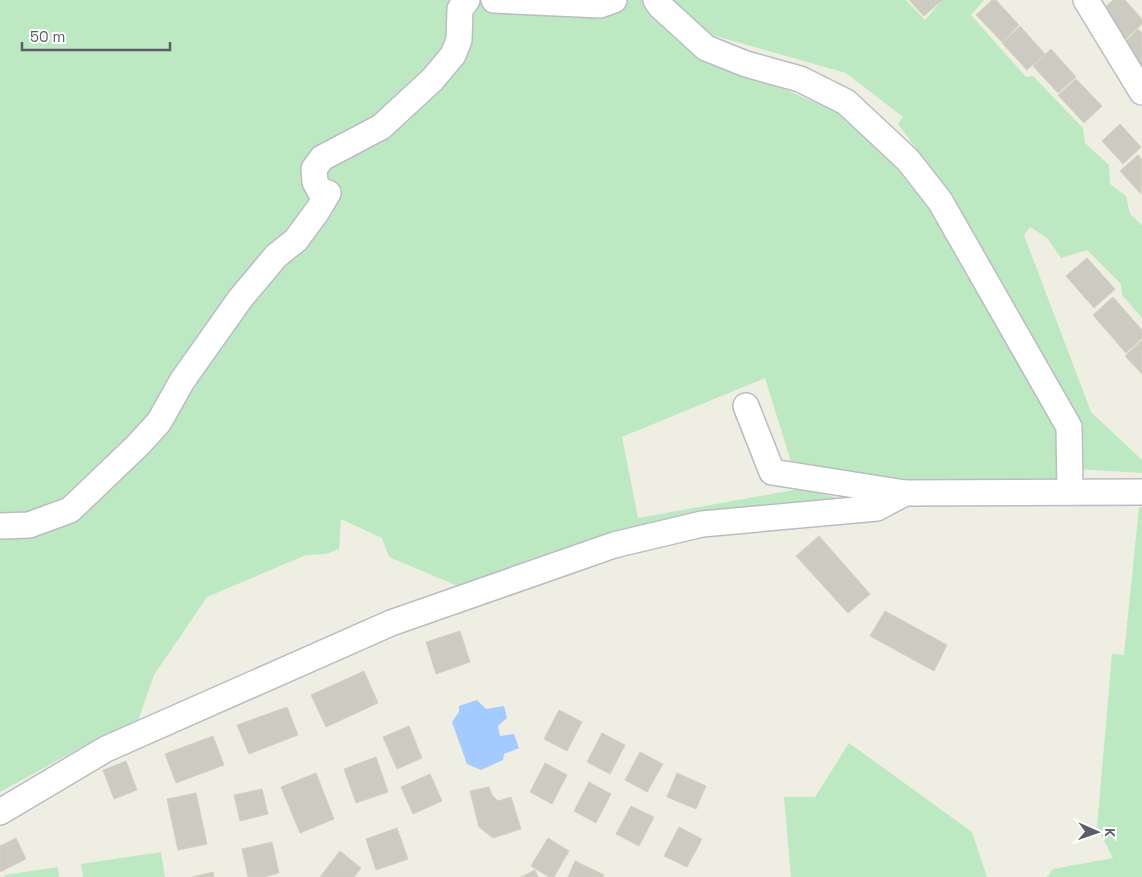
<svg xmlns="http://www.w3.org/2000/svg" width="1142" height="877" font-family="'Space Grotesk',sans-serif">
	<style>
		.green { fill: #bde9c2 }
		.water { fill: #a3cbff }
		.building { fill: #cccbc2; stroke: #d4d1c0 }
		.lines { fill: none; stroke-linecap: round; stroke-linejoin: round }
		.minor-casing { stroke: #bbbcc3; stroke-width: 28 }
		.minor { stroke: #fff; stroke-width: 25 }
	</style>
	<rect width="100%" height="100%" fill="#efeee3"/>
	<g class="green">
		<polygon points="0,0 906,0 925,20 942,0 984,0 971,15 1026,77 1033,76 1083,128 1085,143 1109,165 1110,184 1126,196 1130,214 1142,225 1142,318 1122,295 1121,284 1087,250 1061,258 1047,238 1030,227 1024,235 1091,412 1142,460 1142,473 1077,469 1075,422 946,189 898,124 903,117 846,73 712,35 707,61 775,85 835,111 894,156 951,236 1059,427 1066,473 1061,479 901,479 792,465 765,378 622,437 638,518 799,489 848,500 848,506 697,518 638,528 460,587 389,557 382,538 341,519 339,549 326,554 306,555 207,597 154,675 138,721 91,742 0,792"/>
		<polygon points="1139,507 1142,507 1142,877 1047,877 1053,869 1113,858 1097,827 1112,654 1124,655"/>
		<polygon points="849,743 972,832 987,877 791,877 784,797 815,797"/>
		<polygon points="161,852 165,877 83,877 81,864"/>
		<polygon points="58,867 59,877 5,877 4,875"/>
	</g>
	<polygon class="water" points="477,700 486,709 504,706 507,718 498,726 500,736 514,734 519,748 504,754 503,760 481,770 467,764 452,722 459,712 459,706"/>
	<g class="building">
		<polygon points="909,0 942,0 924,16"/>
		<polygon points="992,0 996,0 1019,25 1002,42 976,15"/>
		<polygon points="1113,0 1125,0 1142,19 1142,24 1126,39 1101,11"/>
		<polygon points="1020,26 1045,54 1027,70 1002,43"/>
		<polygon points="1138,29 1142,33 1142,68 1121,46"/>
		<polygon points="1051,49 1076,77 1058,93 1033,66"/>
		<polygon points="1076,79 1102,106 1084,123 1058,95"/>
		<polygon points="1120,124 1141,147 1123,164 1102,141"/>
		<polygon points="1138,155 1142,160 1141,194 1120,171"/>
		<polygon points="1087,258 1115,289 1094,308 1066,276"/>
		<polygon points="1113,297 1142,330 1142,338 1126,353 1093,315"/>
		<polygon points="1142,340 1142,374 1125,356"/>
		<polygon points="819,536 870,594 848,613 796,556"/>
		<polygon points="885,611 947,645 934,671 870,636"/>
		<polygon points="460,631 470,662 436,674 426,642"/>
		<polygon points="364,671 378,703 326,727 311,695"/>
		<polygon points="287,707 298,735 249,754 237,725"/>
		<polygon points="559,710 582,722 567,751 544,739"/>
		<polygon points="409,726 422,758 397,769 383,737"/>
		<polygon points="602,733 625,745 610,774 587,762"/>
		<polygon points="213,736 224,765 176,783 165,754"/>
		<polygon points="640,752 663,764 647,792 625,780"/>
		<polygon points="376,757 388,792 356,803 344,769"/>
		<polygon points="126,761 137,790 114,799 103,770"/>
		<polygon points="545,763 567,775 552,804 530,792"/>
		<polygon points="316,773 334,819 300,833 281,787"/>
		<polygon points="677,773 706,786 696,809 667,797"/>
		<polygon points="430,774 442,801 413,814 401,787"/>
		<polygon points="589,782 611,794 596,823 574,811"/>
		<polygon points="489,787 492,795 498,801 511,797 521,829 493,838 479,827 470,791"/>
		<polygon points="262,789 268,814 240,821 234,795"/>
		<polygon points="196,793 207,844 178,850 167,799"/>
		<polygon points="631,806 654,817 639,846 616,834"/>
		<polygon points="679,827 702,839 687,867 664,856"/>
		<polygon points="397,828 408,859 376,870 366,839"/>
		<polygon points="16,838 26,859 0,872 0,846"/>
		<polygon points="548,838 569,851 554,877 549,877 531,866"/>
		<polygon points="272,842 279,873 263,877 248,877 242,849"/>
		<polygon points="340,851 361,868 354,877 320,877"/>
		<polygon points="575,861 604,875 603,877 568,877"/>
		<polygon points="535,870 538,877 521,877"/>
		<polygon points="213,872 214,877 192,877"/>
	</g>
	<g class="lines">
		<defs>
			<g id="minor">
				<polyline points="494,0 600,5 614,0"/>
				<polyline points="656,0 660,6 706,48 746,64 800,79 846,102 908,160 940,201 1069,427 1070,491"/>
				<polyline points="1086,0 1142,92"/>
				<polyline points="746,406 772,472 905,493"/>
				<polyline points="0,526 29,525 70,510 138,445 159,422 182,381 240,299 276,256 296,240 318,210 328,193 320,191 315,182 314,169 322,158 381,127 432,80 453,55 459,40 460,9 467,0"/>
				<polyline points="0,812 106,749 391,623 614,545 702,524 877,508 905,493 1142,492"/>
			</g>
		</defs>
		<use href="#minor" class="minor-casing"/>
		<use href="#minor" class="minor"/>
	</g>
	<g transform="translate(1097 832) rotate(92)" stroke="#ffffff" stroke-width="4" paint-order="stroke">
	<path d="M0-4L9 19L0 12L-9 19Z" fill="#5b5e65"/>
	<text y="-8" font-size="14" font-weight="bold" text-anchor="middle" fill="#5b5e65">K</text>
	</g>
	<path d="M22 42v8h148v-8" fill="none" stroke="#5b5e65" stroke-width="2.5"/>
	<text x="30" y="42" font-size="15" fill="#5b5e65" stroke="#ffffff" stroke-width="4" paint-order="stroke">50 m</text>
</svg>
